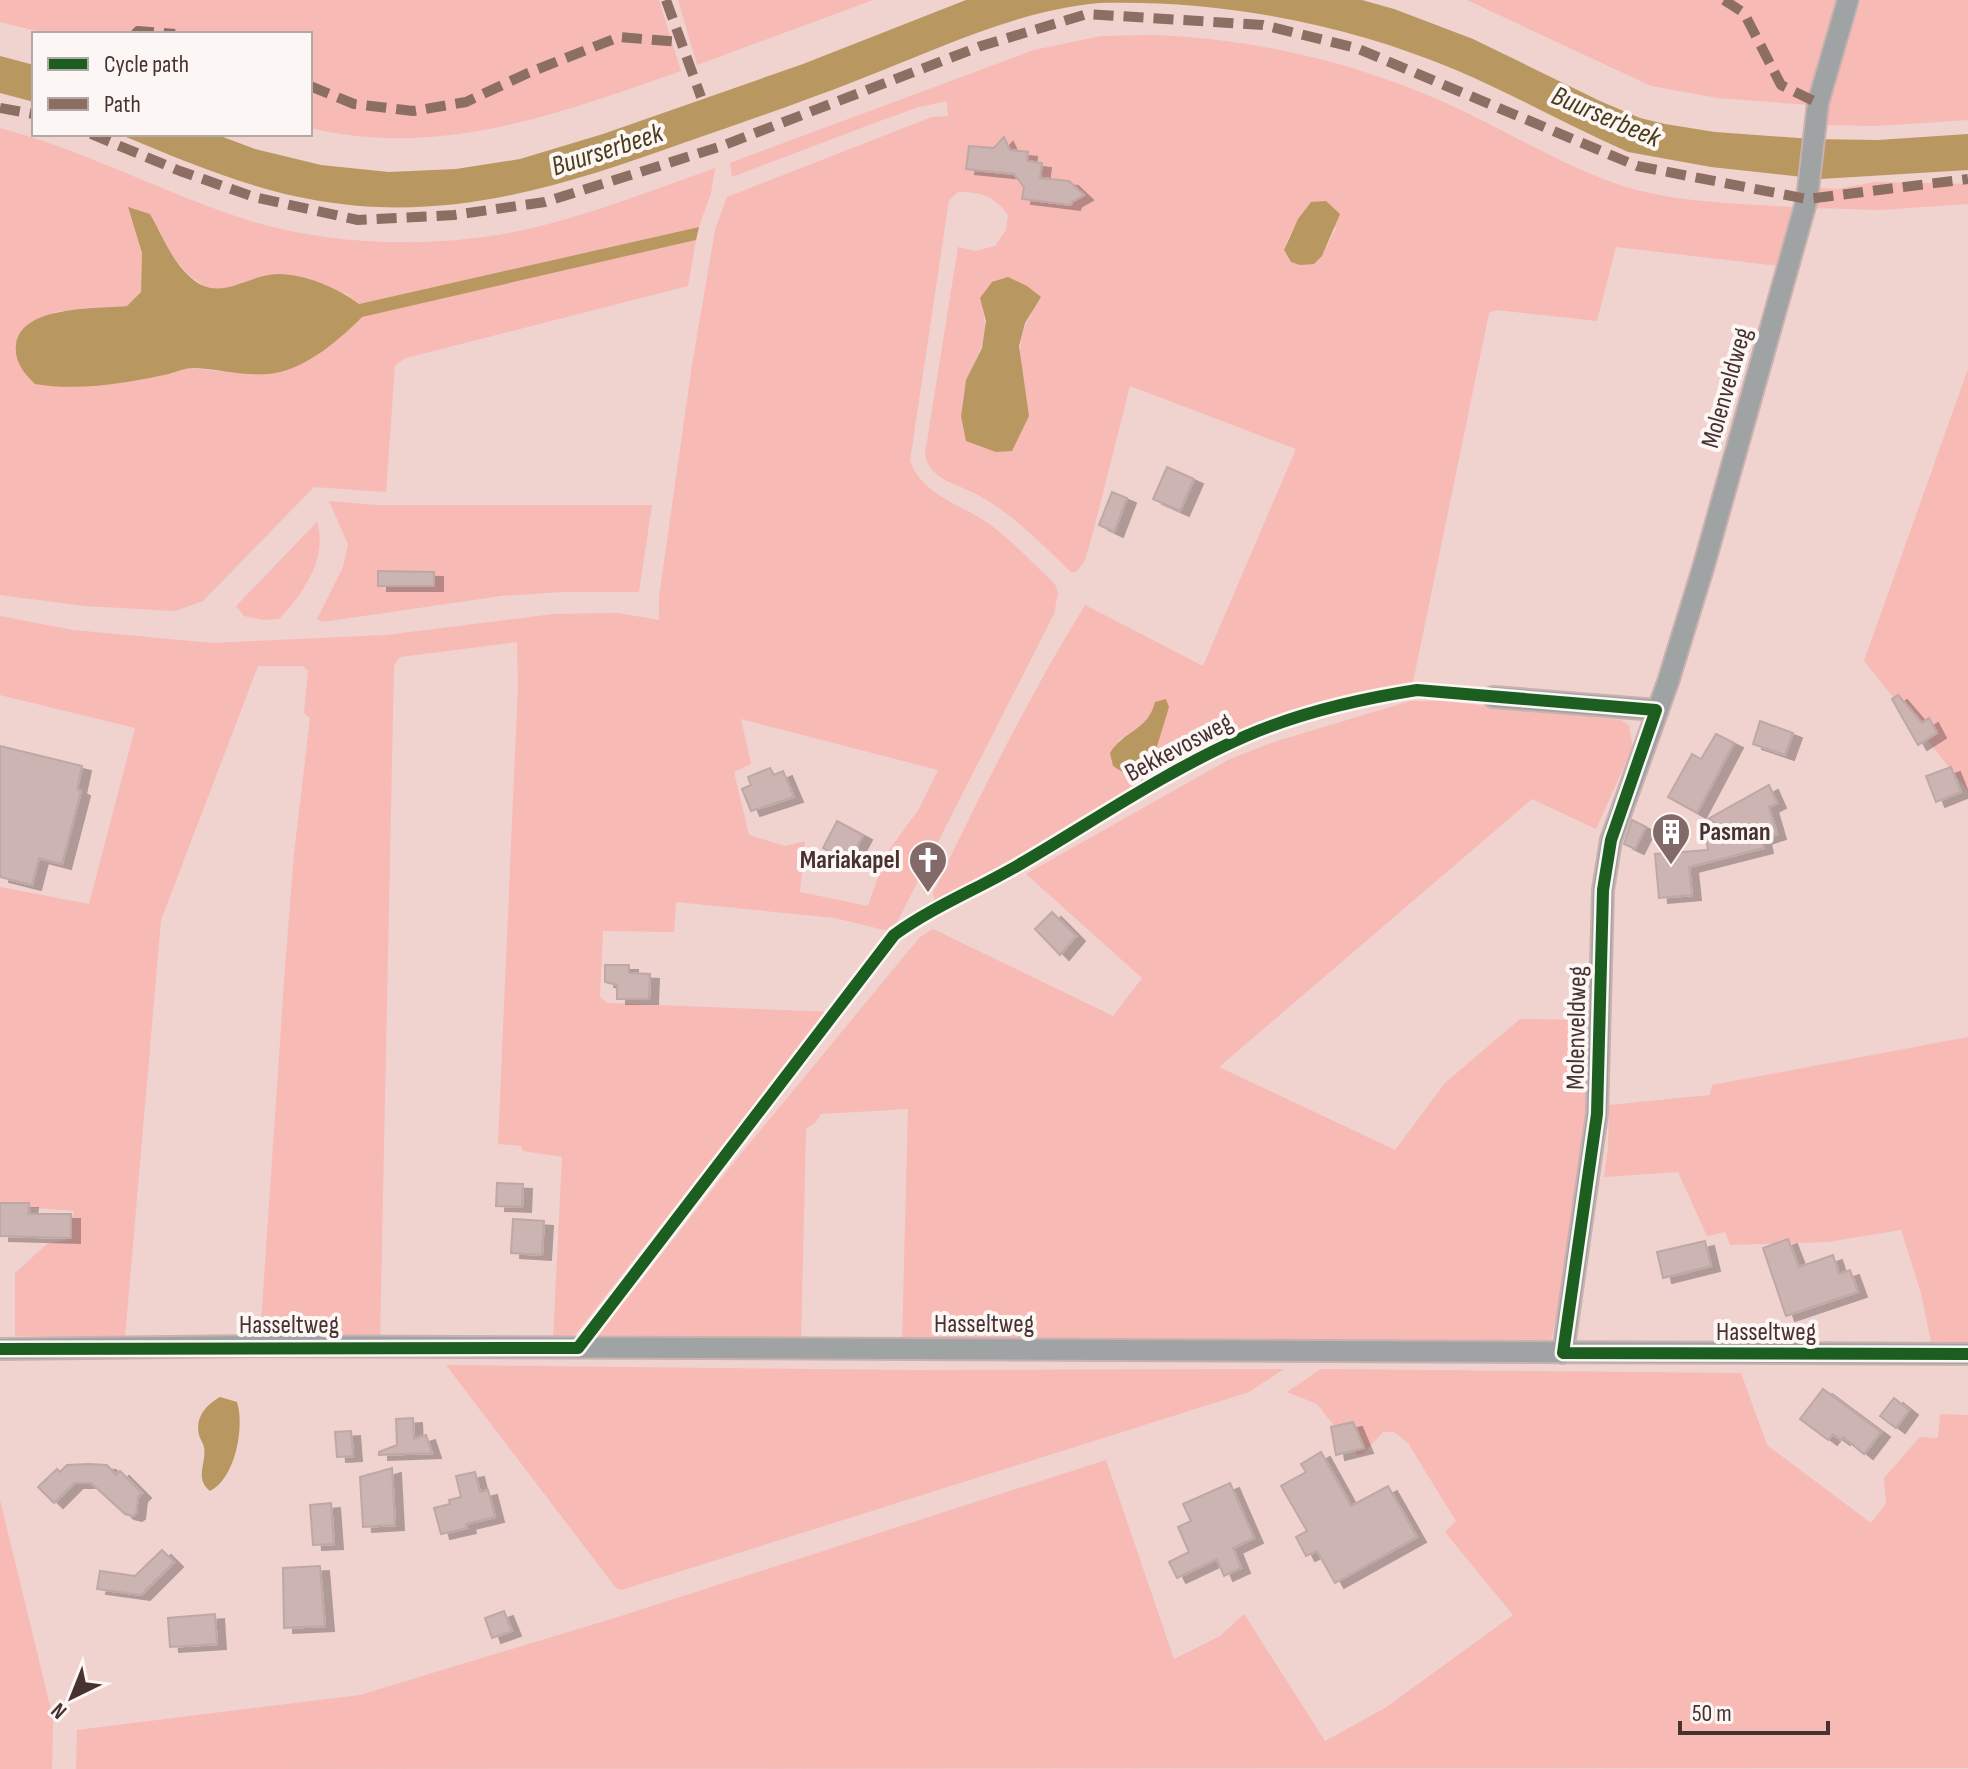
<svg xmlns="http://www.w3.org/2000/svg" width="1968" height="1769" font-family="'Sofia Sans Condensed',sans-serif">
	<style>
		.green { fill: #f7bab5; fill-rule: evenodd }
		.water { fill: #b89860 }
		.building { fill: #ccb4b2; stroke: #bea8a6; stroke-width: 2; filter: url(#shadow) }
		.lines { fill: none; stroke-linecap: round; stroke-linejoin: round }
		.minor-casing { stroke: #c8b1ae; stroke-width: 24 }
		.minor { stroke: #a0a3a4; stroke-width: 20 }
		.quiet { stroke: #8d6e63; stroke-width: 10; stroke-dasharray: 20 10; stroke-linecap: butt }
		.cycleway-casing { stroke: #fcf6f5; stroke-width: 17 }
		.cycleway { stroke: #1b5e20; stroke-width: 12 }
		.labels { text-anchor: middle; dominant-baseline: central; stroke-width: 8; stroke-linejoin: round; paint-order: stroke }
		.street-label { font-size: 26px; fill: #473230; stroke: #fcf6f5 }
		.poi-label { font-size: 26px; font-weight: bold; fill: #473230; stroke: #fcf6f5; text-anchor: start }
		.water-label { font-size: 28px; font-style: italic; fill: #4b3c1b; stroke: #fcf6f5 }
	</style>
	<defs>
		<filter id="shadow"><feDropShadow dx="9" dy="5" stdDeviation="0" flood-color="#0004"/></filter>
	</defs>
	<rect width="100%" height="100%" fill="#f0d2cf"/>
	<g class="green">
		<path d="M0,0H659L681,71C561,113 440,159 310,128V34H48L0,22Z"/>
		<polygon points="678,0 873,0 697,65"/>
		<polygon points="1467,0 1839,0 1808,105 1718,98 1651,86"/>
		<polygon points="1861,0 1968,0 1968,120 1877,126 1823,125"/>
		<path d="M1151,35C1252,38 1354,62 1446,103C1503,129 1558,163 1617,184C1672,203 1734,203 1792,207L1779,266L1616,247L1597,321L1497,310L1489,313L1412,687L1321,708L1257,730L1097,813L950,897L935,901L933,893C980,795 1028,698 1085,605L1203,666L1296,449L1130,386L1092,536L1085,560L1076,572H1071C1042,544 1013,514 978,495C958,484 929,480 925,454L958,247L975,251L995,246L1006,230L1008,215C994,196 982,192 958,192L949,200L910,461C923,498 968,506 996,529C1017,546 1036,566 1055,584L1058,593L1054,614L892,932L835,918L676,902L674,932L603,931L600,997L607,1003L832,1012L745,1117L571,1340L553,1341L562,1157L523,1151L521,1146L498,1144L518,685L517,642L400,657L394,665L380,1339L260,1338L285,968L294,854L310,718L304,713L308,671L303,666H258L161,920L125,1337L15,1336V1273L47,1244L66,1240L74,1211L0,1205V887L89,904L135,728L0,695V616L73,630L212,643L386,635L554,614L618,613L659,620V597L692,365L715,230L727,197L932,117L948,116L947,101L919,107L877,122L732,177L730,163L1034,50L1101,36ZM1311,202L1336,228L1322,256L1314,264L1291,262L1284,250C1289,232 1300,217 1311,202ZM980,298L1032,314C1010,342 1024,383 1029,416H961C963,404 963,389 968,378C982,342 991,339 980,298ZM1152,715L1151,766L1124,773L1118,740L1135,732ZM741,719L938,770L919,809L886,854L868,906L800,892L805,841L785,846L749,835L734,772L751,764Z"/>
		<path d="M0,128C80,149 154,188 232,215C326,248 440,250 537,227C597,212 656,189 715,168L711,193L699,227L359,304L347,294L297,277L217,290L204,286L191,277L170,255L160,231L128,208L142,253L141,292L128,306L55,312L49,386H85L164,375L191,368L257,375L279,372L324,349L361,317L696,240L688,286L406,358L395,365L386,492L314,487L203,601L175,611L85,606L0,595Z"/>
		<polygon points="1875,182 1968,184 1968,204 1880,210 1815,208 1818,188 1837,189"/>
		<polygon points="1968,369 1968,791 1864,661"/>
		<polygon points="329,501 376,505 652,505 639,592 562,592 501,596 322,622 317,619 343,567 348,544"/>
		<path d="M317,522C328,558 303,594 279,619L263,620L244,616L236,606Z"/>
		<polygon points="1410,701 1441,701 1621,720 1629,725 1633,747 1596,829 1532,799 1219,1067 1395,1150 1445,1083 1520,1019 1586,1020 1589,1120 1565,1274 1551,1341 1195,1339 902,1343 908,1109 821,1114 816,1122 806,1129 801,1341 601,1339 598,1335 731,1166 920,937 933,929 1113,1016 1142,978 1026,874 1230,759 1274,742"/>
		<polygon points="1968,1037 1968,1343 1931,1342 1921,1293 1901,1230 1828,1242 1730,1245 1725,1232 1707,1236 1678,1172 1604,1177 1608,1148 1609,1105 1710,1095 1712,1085"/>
		<polygon points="446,1365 912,1370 1284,1369 1249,1392 621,1590 616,1588"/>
		<polygon points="1321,1369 1741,1373 1767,1445 1871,1523 1886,1504 1884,1478 1920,1437 1938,1438 1940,1414 1968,1415 1968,1768 76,1769 77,1730 360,1695 621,1616 1106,1460 1174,1659 1220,1636 1244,1614 1325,1741 1385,1708 1513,1615 1445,1532 1456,1521 1408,1443 1394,1432 1383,1432 1363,1454 1357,1455 1317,1404 1287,1392"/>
		<polygon points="0,1500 53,1718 52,1769 0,1769"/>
	</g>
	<g class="water">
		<path d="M966,0H1362L1394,9L1473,39L1600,101L1640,118L1665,124L1715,132L1812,139L1878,140L1968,134V170L1821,179L1711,167L1628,152C1570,127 1515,95 1456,70C1345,23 1221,0 1100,3C1016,10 936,50 858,80C802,102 744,122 686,142C563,186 448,224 314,200C246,188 182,160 119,134H215L255,149L321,165L389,172L456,169L520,159L603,134L803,64Z"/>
		<polygon points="0,56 34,65 34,102 0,93"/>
		<polygon points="1326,201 1340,214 1322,256 1314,264 1300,265 1291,262 1284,250 1298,219 1311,202"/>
		<path d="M128,207L150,214C163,236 170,259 190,277C220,304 245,275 278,274C305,274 338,288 359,304L699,227L696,240L362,317C340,339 310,365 280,372C251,379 223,369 194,368C184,368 174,373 164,375C123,384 76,391 35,384C24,374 14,361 16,345C20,305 98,309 127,306L141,292L142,253Z"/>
		<polygon points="1008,277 1027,286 1041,297 1025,323 1019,346 1029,416 1012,451 996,452 966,441 961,416 966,380 982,348 986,321 980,298 992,282"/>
		<path d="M1166,699L1169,707L1151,766L1124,773L1113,766L1110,753C1124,730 1148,731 1155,702Z"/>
		<path d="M220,1397L237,1402C245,1427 235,1479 210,1491C194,1478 207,1463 204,1447C203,1443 200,1439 199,1435C195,1417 206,1405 220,1397Z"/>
	</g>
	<g class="building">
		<polygon points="1004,137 1010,150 1028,152 1027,161 1042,163 1040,178 1069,181 1084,195 1072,202 1071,205 1022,199 1024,187 1014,174 966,169 969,146 994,148"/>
		<polygon points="1167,467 1194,479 1180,511 1153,499"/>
		<polygon points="1112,492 1127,498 1114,532 1099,525"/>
		<polygon points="378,571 434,572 434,586 378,586"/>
		<polygon points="1898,695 1922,723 1929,718 1937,733 1918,745 1892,699"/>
		<polygon points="1760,721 1793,733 1785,755 1753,744"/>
		<polygon points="1716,734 1734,743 1697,813 1668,797 1692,754 1701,759"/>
		<polygon points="0,746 82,766 77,789 81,791 62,864 39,858 32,885 0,877"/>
		<polygon points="1951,767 1961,792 1936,802 1926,776"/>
		<polygon points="770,768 774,775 783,771 794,797 751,811 742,789 751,785 748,777"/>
		<polygon points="1769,785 1777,803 1769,807 1777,834 1762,839 1764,848 1689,867 1692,895 1659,898 1655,854 1708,850 1706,838 1730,831 1708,819"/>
		<polygon points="1632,820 1646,827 1635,849 1624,844"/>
		<polygon points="837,821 863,835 849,862 823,848"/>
		<polygon points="1052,912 1076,936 1060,955 1035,929"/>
		<polygon points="605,965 629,965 629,973 650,974 649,999 617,999 617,985 605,982"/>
		<polygon points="497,1183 523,1184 522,1207 496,1206"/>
		<polygon points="0,1203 29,1203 28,1214 71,1214 71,1238 0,1236"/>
		<polygon points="513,1219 544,1221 542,1255 511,1253"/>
		<polygon points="1788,1239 1799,1267 1833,1255 1839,1274 1850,1270 1858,1292 1786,1316 1763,1248"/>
		<polygon points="1705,1241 1711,1266 1663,1278 1657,1252"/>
		<polygon points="1823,1389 1881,1432 1864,1454 1843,1437 1841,1440 1833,1434 1828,1440 1800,1419"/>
		<polygon points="1894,1398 1909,1410 1896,1428 1880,1416"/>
		<polygon points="413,1418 414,1439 426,1435 432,1453 379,1455 379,1452 397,1445 396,1419"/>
		<polygon points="1353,1422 1364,1448 1336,1455 1331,1427"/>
		<polygon points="351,1431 353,1456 337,1457 335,1432"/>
		<polygon points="1321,1452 1351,1506 1388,1486 1417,1537 1335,1583 1317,1551 1306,1556 1296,1537 1307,1531 1281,1486 1306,1472 1301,1464"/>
		<polygon points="89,1464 107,1465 116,1475 120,1471 142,1493 138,1497 136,1514 133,1516 125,1514 91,1483 74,1483 54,1503 38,1487 57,1469 60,1472 67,1465"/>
		<polygon points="392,1468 395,1525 363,1527 360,1477"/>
		<polygon points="475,1472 480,1492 488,1490 495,1517 466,1524 467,1528 441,1534 434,1508 450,1504 449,1500 461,1497 456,1476"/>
		<polygon points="1230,1483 1254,1538 1233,1548 1241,1568 1224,1576 1217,1559 1177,1578 1169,1562 1189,1552 1178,1527 1191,1521 1183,1504"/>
		<polygon points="331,1503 334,1544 313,1545 310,1505"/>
		<polygon points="162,1550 174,1562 141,1595 97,1589 100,1571 135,1576"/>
		<polygon points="320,1566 325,1626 284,1628 283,1568"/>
		<polygon points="504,1611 512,1631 492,1638 485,1618"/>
		<polygon points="215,1614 217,1644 170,1647 168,1618"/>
	</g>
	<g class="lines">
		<defs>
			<g id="minor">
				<polyline points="1493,697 1656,710"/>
				<polyline points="0,1349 257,1346 1968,1354"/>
				<polyline points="1563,1353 1597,1114 1603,890 1611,840 1668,682 1704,565 1807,199 1818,103 1848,0"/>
			</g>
		</defs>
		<use href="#minor" class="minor-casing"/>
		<use href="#minor" class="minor"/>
		<g class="quiet">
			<polyline points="666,0 701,97"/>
			<polyline points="1724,0 1744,13 1781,85 1818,103"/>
			<polyline points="135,34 138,31 175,34"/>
			<polyline points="310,86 354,104 413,111 466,102 528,73 619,37 680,42"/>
			<polyline points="0,108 34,114"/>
			<polyline points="91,134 180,171 254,197 358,220 454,215 545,202 719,147 981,46 1087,14 1263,25 1356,48 1637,166 1807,199 1968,179"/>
		</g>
		<defs>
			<path id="cycleway" d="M0,1349L578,1348L894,935C934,906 980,888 1022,863C1095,820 1168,770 1246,736C1299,713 1359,699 1417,690L1656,710L1611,840L1603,890L1597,1114L1563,1353L1968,1354"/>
		</defs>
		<use href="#cycleway" class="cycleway-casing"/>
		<use href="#cycleway" class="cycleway"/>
	</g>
	<defs>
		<symbol id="building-pin" viewBox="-11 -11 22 30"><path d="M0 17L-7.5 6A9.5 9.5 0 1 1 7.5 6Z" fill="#826a68" stroke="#fcf6f5"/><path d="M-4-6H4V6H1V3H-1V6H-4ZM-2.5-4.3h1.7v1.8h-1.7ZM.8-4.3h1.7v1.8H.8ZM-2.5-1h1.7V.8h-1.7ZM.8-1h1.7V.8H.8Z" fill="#fff"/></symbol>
		<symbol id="church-pin" viewBox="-11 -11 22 30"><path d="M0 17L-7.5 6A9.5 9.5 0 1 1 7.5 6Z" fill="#826a68" stroke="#fcf6f5"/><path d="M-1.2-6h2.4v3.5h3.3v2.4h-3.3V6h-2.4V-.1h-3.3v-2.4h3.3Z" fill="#fff"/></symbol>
	</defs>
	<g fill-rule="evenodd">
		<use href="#building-pin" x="1649" y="810" width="44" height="60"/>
		<use href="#church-pin" x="906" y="838" width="44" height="60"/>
	</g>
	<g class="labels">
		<g class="street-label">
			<text transform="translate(1727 388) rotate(-74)">Molenveldweg</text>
			<text transform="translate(1179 748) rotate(-28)">Bekkevosweg</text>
			<text transform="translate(1577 1028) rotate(-89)">Molenveldweg</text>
			<text x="984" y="1324">Hasseltweg</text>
			<text x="289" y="1325">Hasseltweg</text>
			<text x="1766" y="1332">Hasseltweg</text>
		</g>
		<g class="poi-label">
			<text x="1699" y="832">Pasman</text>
			<text x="900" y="860" text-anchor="end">Mariakapel</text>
		</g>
		<g class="water-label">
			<text transform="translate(1606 117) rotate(23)">Buurserbeek</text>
			<text transform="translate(607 150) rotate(-18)">Buurserbeek</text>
		</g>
	</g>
	<rect x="32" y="32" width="280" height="104" fill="#fcf6f5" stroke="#b4a8a6" stroke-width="2"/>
	<rect x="48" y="58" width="40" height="12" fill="#1b5e20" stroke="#b4a8a6" stroke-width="2"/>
	<text x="104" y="72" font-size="24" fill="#473230">Cycle path</text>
	<rect x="48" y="98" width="40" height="12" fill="#8d6e63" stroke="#b4a8a6" stroke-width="2"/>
	<text x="104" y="112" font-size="24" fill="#473230">Path</text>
	<g transform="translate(72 1697) rotate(223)" stroke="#fcf6f5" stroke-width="6" paint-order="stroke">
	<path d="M0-6L14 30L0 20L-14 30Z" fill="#473230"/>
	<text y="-12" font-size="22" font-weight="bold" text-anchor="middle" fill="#473230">N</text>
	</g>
	<path d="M1680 1721v12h148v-12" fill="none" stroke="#473230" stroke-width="4"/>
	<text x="1692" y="1721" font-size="24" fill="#473230" stroke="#fcf6f5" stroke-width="6" paint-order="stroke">50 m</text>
</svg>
